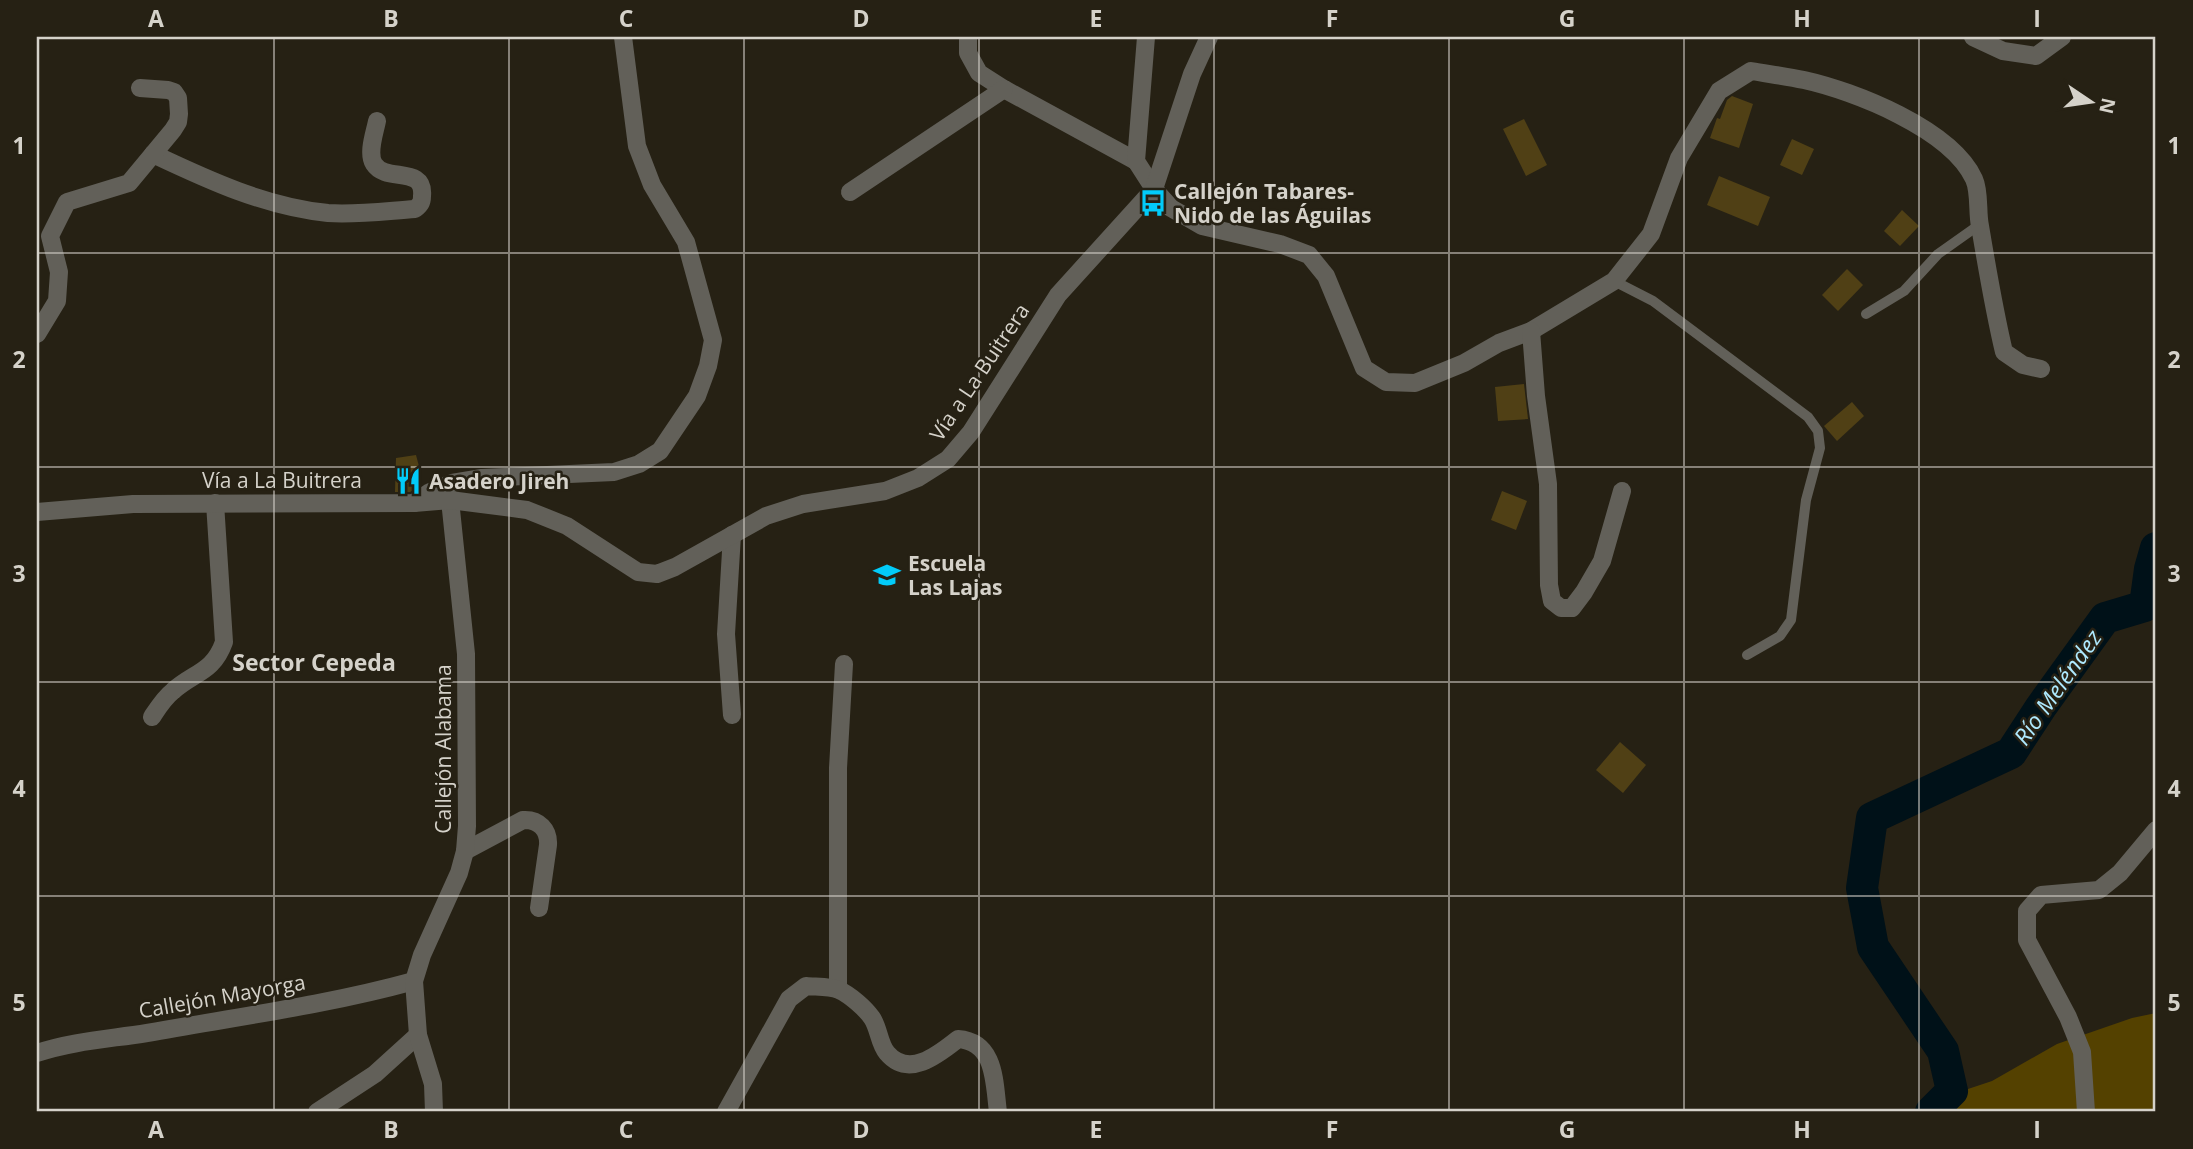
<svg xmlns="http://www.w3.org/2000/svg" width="2193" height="1149" font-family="'Open Sans',sans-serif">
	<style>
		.green { fill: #544100 }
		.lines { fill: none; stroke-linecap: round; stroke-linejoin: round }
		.river { stroke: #001118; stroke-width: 32 }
		.building { fill: #504015 }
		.service { stroke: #626059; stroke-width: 10 }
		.minor { stroke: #626059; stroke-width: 18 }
		.tertiary { stroke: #626059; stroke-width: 18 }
		.grid { fill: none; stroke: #d5d2ca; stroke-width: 2; stroke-opacity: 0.55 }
		.labels { text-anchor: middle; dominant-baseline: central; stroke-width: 5; stroke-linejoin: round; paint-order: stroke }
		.poi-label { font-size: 21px; font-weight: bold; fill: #d5d2ca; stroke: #262114; text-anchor: start }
		.street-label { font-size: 21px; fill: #d5d2ca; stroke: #262114 }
		.neighbourhood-label { font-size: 23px; font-weight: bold; fill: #d5d2ca; stroke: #262114 }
		.water-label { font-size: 23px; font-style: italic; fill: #aee9fe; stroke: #262114 }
		.neatline { fill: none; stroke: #d5d2ca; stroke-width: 2.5 }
		.grid-label { font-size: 23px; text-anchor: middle; font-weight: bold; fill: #d5d2ca }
	</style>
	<rect width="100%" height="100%" fill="#262114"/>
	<polygon class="green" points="2156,1013 2156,1112 1931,1112 1952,1091 1965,1090 1992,1081 2057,1044 2132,1018"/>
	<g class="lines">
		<polyline class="river" points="1931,1112 1952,1091 1943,1051 1873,947 1862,888 1872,818 2011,753 2041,707 2105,618 2145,606 2150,569 2156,548"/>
	</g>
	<g class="building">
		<polygon points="1732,96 1753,104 1739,148 1710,138 1717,118 1720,119 1727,100"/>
		<polygon points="1524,119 1547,165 1526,176 1503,129"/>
		<polygon points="1792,139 1814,149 1802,175 1780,165"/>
		<polygon points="1719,176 1770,197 1758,226 1707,205"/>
		<polygon points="1902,210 1919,226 1900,246 1884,231"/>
		<polygon points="1847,269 1863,285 1838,311 1822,295"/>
		<polygon points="1524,384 1528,419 1498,421 1495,387"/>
		<polygon points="1852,402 1864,416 1837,441 1824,426"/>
		<polygon points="416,455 421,474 419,486 410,492 395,492 396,458"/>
		<polygon points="1502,491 1527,501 1516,530 1491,520"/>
		<polygon points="1620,742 1646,765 1623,793 1596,770"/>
	</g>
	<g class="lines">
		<g class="service">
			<polyline points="1614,281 1653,301 1808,417 1818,431 1820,448 1806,500 1791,620 1780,636 1747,655"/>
			<polyline points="1866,314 1904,291 1938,254 1979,225"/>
		</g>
		<g class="minor">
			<polyline points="968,37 968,53 979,73 1004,89 1136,161"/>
			<path d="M1146,37L1136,161L1154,189L1171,208L1202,226L1280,244L1309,255L1326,276L1364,368L1386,382L1415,383L1464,363L1499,343L1531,331L1614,281L1651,234L1679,158L1719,91L1751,71C1768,74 1786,76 1804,80C1854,91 1951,129 1974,179C1980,192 1977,212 1980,226C1987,268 1994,310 2004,352L2023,365L2041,369"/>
			<polyline points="1973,37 2003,51 2036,56 2062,37"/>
			<path d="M153,154C208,180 266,207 328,213C356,215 386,211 415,209C420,205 422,203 422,196C425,165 386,183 374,164C367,153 375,132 377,121"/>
			<polyline points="850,192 1004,89"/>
			<polyline points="1531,331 1536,396 1548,484 1549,585 1552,601 1561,608 1572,608 1584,592 1602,561 1622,491"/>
			<polyline points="37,334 57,301 59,272 50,236 67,202 129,183 173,130 178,122 179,114 178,98 174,92 168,90 140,88"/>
			<polyline points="414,503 430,492 452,483 482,478 614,472 639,464 660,451 697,396 708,366 713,340 686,242 652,185 637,146 623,37"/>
			<polyline points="732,535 726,634 732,715"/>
			<path d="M152,717C158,708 164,698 173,691C194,672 213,673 224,642L215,503"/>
			<path d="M465,851L523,820C539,819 549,830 548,845L539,908"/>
			<polyline points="838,989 838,768 844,664"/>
			<path d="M37,1053C73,1041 110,1039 147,1033C236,1017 327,1005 414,981"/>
			<polyline points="317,1112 375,1074 418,1035"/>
			<polyline points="434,1112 433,1084 418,1035 414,981 422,955 459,873 465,851 467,826 466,654 450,500"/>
			<path d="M726,1112L789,999L806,986C816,987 830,986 839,990C850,995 865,1008 872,1018C879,1028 879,1044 887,1053C909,1079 939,1054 958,1039C996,1042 994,1082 998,1112"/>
			<polyline points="2086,1112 2082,1052 2068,1017 2027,940 2027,911 2041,895 2099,890 2120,873 2156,830"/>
		</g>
		<polyline class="tertiary" points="37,512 133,504 414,503 450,500 527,510 567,526 638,572 657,574 675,567 766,516 803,504 885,491 918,478 948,459 971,432 1058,295 1154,189 1192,74 1209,37"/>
	</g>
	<path class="grid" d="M274,37V1112M509,37V1112M744,37V1112M979,37V1112M1214,37V1112M1449,37V1112M1684,37V1112M1919,37V1112M37,253H2156M37,467H2156M37,682H2156M37,896H2156"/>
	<defs>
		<symbol id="bus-bare" viewBox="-9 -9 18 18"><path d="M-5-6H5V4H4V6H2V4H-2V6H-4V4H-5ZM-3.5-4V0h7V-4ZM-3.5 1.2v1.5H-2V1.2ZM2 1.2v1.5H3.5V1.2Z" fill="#02cbf9" stroke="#262114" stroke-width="2.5" paint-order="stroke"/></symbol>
		<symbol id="restaurant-bare" viewBox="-9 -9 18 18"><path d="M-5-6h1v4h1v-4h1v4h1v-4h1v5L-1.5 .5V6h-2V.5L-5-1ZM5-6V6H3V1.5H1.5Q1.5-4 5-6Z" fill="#02cbf9" stroke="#262114" stroke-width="2.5" paint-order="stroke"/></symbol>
		<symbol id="school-bare" viewBox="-9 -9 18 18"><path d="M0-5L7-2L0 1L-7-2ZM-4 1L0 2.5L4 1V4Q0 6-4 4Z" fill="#02cbf9" stroke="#262114" stroke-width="2.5" paint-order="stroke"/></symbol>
	</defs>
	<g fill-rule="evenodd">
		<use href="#bus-bare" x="1134" y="184" width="38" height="38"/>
		<use href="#restaurant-bare" x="389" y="462" width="38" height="38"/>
		<use href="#school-bare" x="868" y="556" width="38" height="38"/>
	</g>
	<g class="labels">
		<g class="poi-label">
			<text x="1174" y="191">Callejón Tabares-<tspan x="1174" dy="24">Nido de las Águilas</tspan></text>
			<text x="429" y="481">Asadero Jireh</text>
			<text x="908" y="563">Escuela<tspan x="908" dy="24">Las Lajas</tspan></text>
		</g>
		<g class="street-label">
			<text transform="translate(979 372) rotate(-56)">Vía a La Buitrera</text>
			<text x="282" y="480">Vía a La Buitrera</text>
			<text transform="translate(443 749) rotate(-90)">Callejón Alabama</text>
			<text transform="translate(222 996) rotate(-10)">Callejón Mayorga</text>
		</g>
		<g class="neighbourhood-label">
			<text x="314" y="662">Sector Cepeda</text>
		</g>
		<g class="water-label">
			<text transform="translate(2057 687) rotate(-55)">Río Meléndez</text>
		</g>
	</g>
	<rect width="2193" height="1149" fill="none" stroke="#262114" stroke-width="77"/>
	<g transform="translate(2091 102) rotate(103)" stroke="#262114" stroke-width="5" paint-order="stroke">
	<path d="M0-5L12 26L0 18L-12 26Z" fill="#d5d2ca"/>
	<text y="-10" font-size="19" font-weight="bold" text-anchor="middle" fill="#d5d2ca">N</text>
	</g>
	<rect x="38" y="38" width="2116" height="1072" class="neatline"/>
	<g class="grid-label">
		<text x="156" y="27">A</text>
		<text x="391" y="27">B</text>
		<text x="626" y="27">C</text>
		<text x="861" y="27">D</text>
		<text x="1096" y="27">E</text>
		<text x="1332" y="27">F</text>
		<text x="1567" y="27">G</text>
		<text x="1802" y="27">H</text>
		<text x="2037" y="27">I</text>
		<text x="19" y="154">1</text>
		<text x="2174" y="154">1</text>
		<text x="19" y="368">2</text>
		<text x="2174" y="368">2</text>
		<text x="19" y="582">3</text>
		<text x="2174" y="582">3</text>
		<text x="19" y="797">4</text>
		<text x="2174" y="797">4</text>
		<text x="19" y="1011">5</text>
		<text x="2174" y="1011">5</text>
		<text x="156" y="1138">A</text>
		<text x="391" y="1138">B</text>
		<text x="626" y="1138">C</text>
		<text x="861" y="1138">D</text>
		<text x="1096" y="1138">E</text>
		<text x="1332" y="1138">F</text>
		<text x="1567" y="1138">G</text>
		<text x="1802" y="1138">H</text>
		<text x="2037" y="1138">I</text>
	</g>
</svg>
